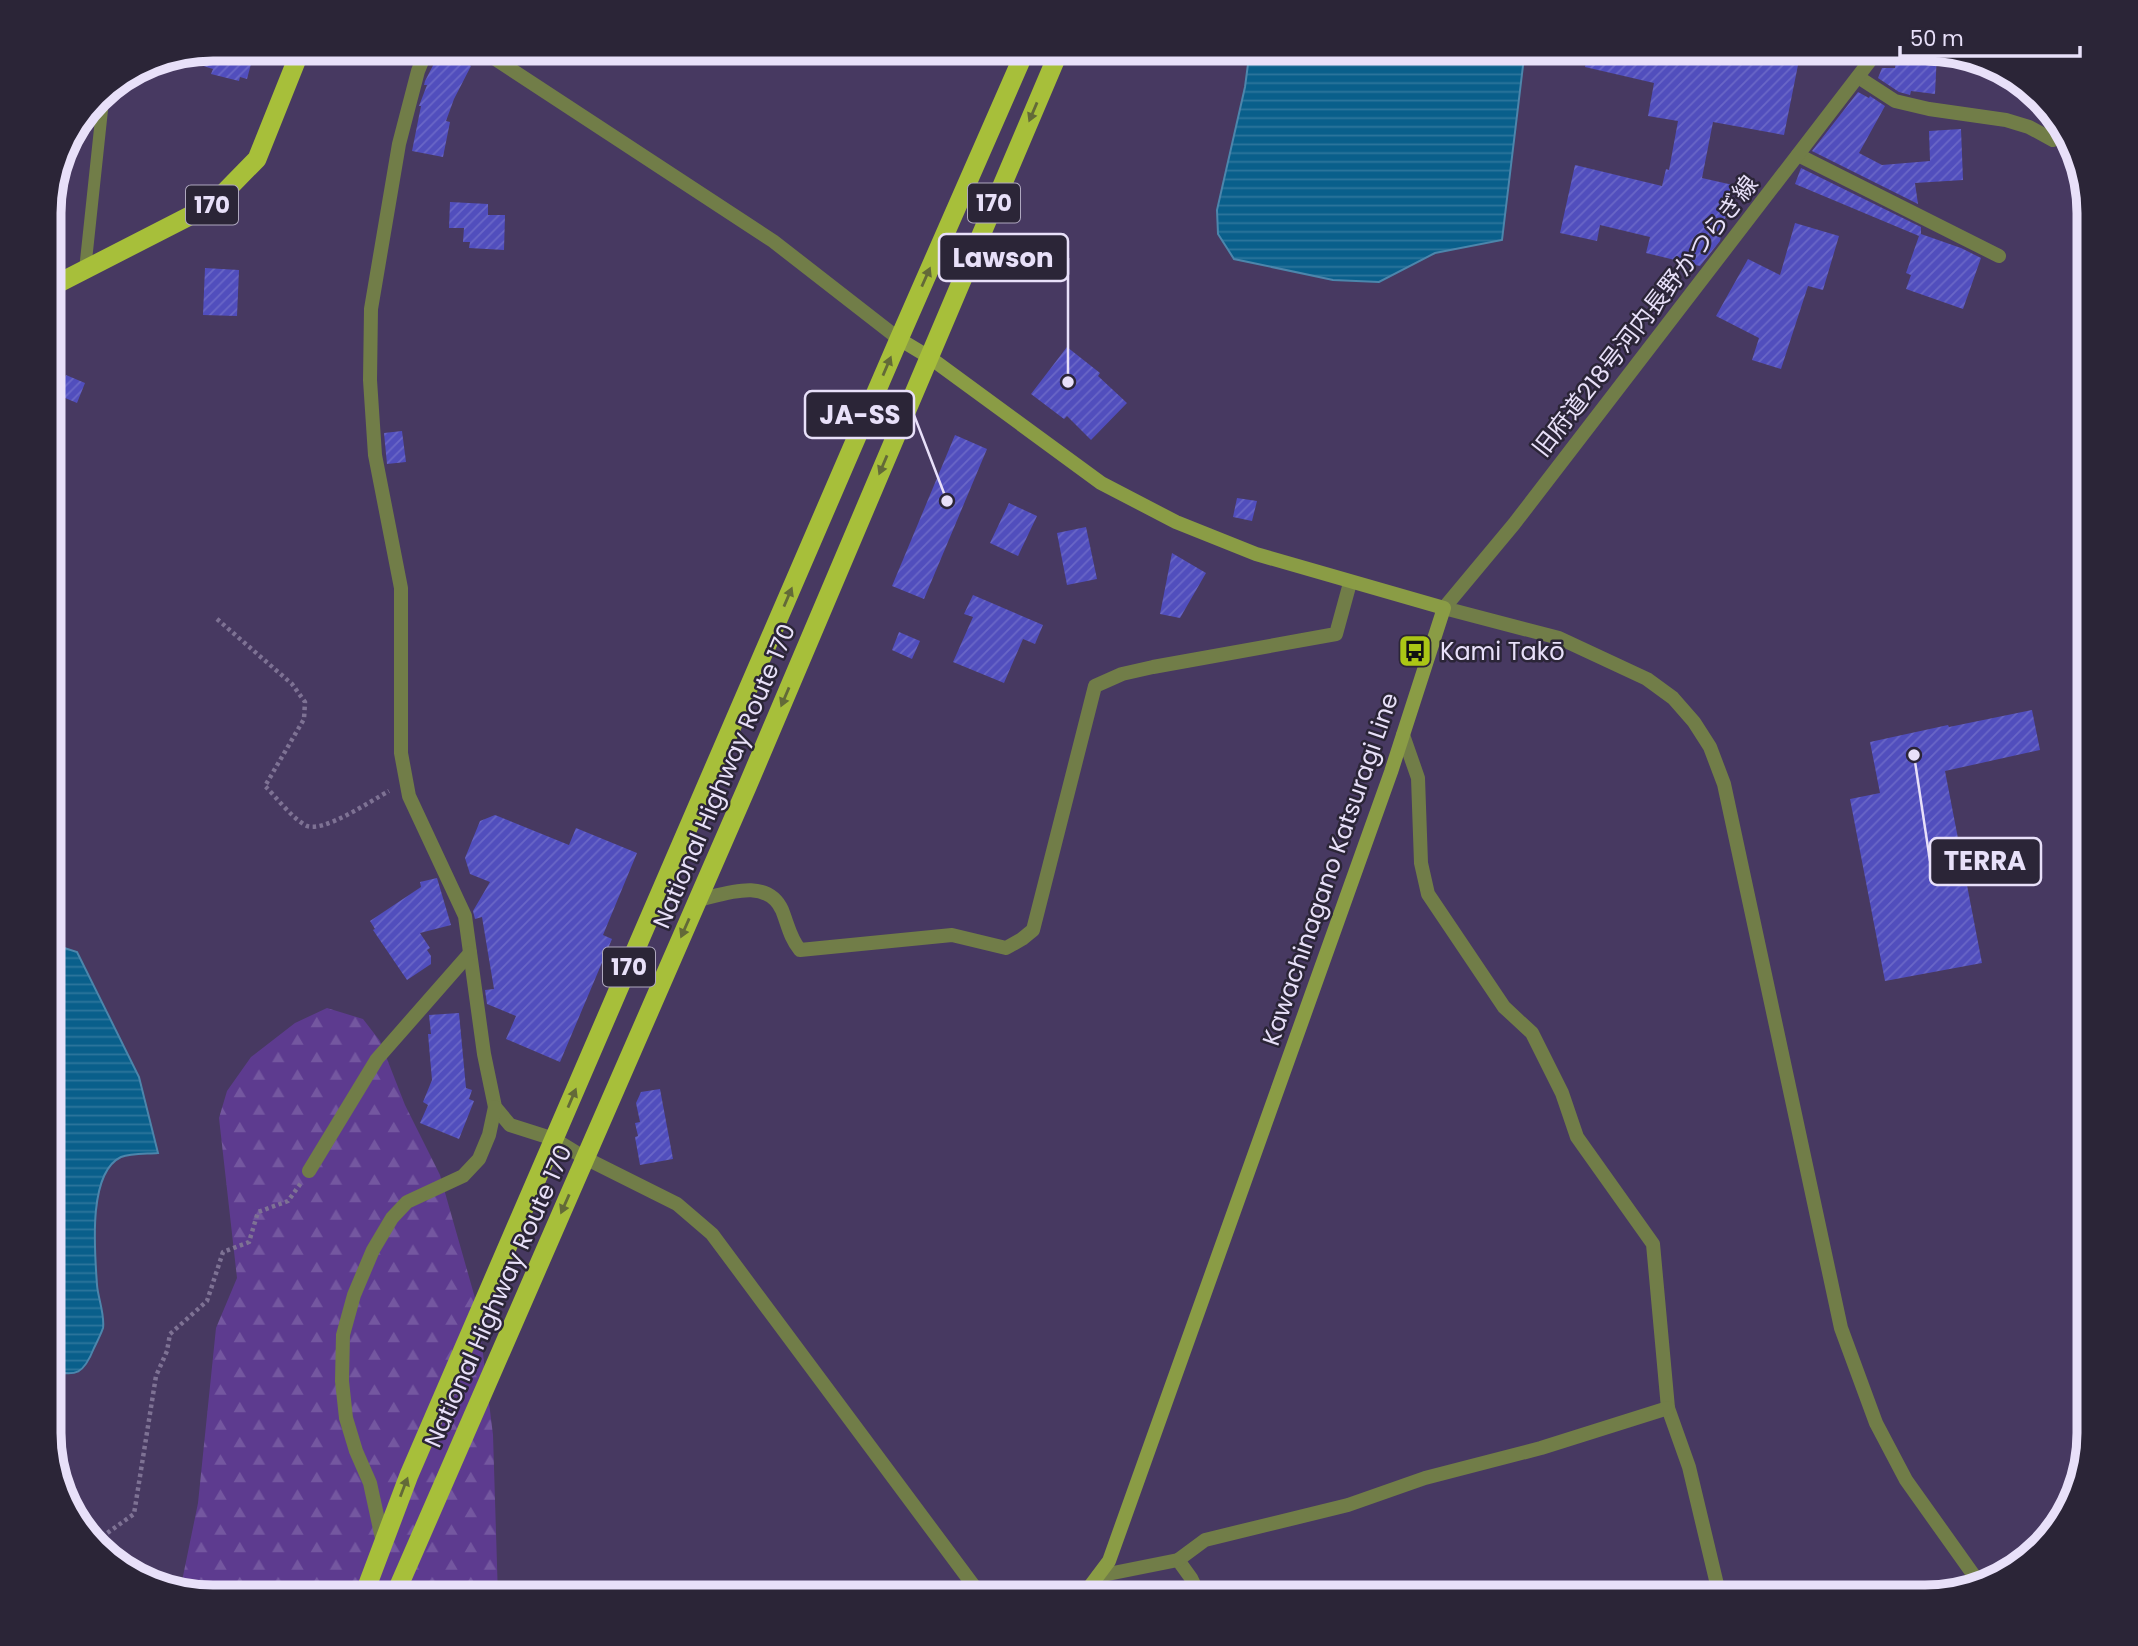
<svg xmlns="http://www.w3.org/2000/svg" width="2138" height="1646" font-family="Poppins,'Noto Sans JP',sans-serif">
	<style>
		.forest { fill: url(#forest-firs) }
		.water { fill: url(#water-rules); stroke: #4c86ac; stroke-width: 2 }
		.building { fill: url(#building-hatch) }
		.lines { fill: none; stroke-linecap: round; stroke-linejoin: round }
		.path { stroke: #7e7294; stroke-width: 4.5; stroke-dasharray: 3.5 3.5; stroke-linecap: butt }
		.service { stroke: #717d48; stroke-width: 12 }
		.minor { stroke: #717d48; stroke-width: 14 }
		.tertiary { stroke: #717d48; stroke-width: 14 }
		.secondary { stroke: #8a9c45; stroke-width: 14 }
		.trunk { stroke: #a7bf3a; stroke-width: 19 }
		.oneway { fill: #636a38 }
		.labels { text-anchor: middle; dominant-baseline: central; stroke-width: 5; stroke-linejoin: round; paint-order: stroke }
		.shield { fill: #2b2537; stroke: #afa8bf; stroke-width: 2 }
		.shield-label { font-size: 23px; font-weight: bold; fill: #e8e0f9 }
		.street-label { font-size: 24px; fill: #e8e0f9; stroke: #2b2537 }
		.poi-label { font-size: 24px; fill: #e8e0f9; stroke: #2b2537; text-anchor: start }
		.rim { fill: none; stroke: #e8e0f9; stroke-width: 9 }
		.leader { fill: none; stroke: #e8e0f9; stroke-width: 2.5 }
		.callout-dot { fill: #e8e0f9; stroke: #2b2537; stroke-width: 2.5 }
		.callout { fill: #2b2537; stroke: #e8e0f9; stroke-width: 2.5 }
		.callout-label { font-size: 26px; text-anchor: middle; font-weight: bold; fill: #e8e0f9 }
	</style>
	<defs>
		<pattern id="forest-firs" width="22" height="20" patternUnits="userSpaceOnUse" patternTransform="scale(1.75)"><rect width="22" height="20" fill="#5d3b8f"/><path d="M5 1l3.5 6h-7zM16 11l3.5 6h-7z" fill="#7457a0"/></pattern>
		<pattern id="water-rules" width="6" height="5" patternUnits="userSpaceOnUse" patternTransform="scale(1.75)"><rect width="6" height="5" fill="#095f8b"/><path d="M0 2.5h6" fill="none" stroke="#2d769c"/></pattern>
		<pattern id="building-hatch" width="6" height="6" patternUnits="userSpaceOnUse" patternTransform="scale(1.75)"><rect width="6" height="6" fill="#514ebd"/><path d="M-1 1l2-2M0 6l6-6M5 7l2-2" fill="none" stroke="#6a67c7"/></pattern>
	</defs>
	<rect width="100%" height="100%" fill="#473961"/>
	<polygon class="forest" points="327,1008 363,1019 380,1041 405,1105 440,1175 477,1305 493,1435 498,1597 213,1597 181,1586 198,1503 216,1328 237,1278 219,1118 227,1091 251,1057 295,1023"/>
	<g class="water">
		<polygon points="1250,49 1525,49 1502,240 1435,253 1379,282 1333,280 1234,259 1218,234 1217,210 1245,87"/>
		<path d="M49,943L77,952L139,1077L158,1153C147,1154 131,1153 121,1157C87,1173 95,1254 97,1285C98,1298 105,1315 103,1328C101,1334 97,1342 94,1348C84,1373 77,1378 49,1370Z"/>
	</g>
	<g class="building">
		<polygon points="214,49 255,49 247,79 240,77 239,81 211,74 213,69 200,65 204,51"/>
		<polygon points="1589,49 1730,49 1798,65 1784,135 1713,122 1702,178 1733,185 1720,241 1700,266 1646,253 1650,237 1600,225 1597,241 1560,233 1575,165 1662,186 1666,169 1669,170 1678,121 1648,116 1654,83 1585,67"/>
		<polygon points="1897,49 1925,49 1937,53 1935,94 1911,91 1910,95 1899,92 1878,78 1882,68 1895,68"/>
		<polygon points="441,50 471,66 454,99 446,121 450,122 443,157 412,151 421,106 419,106 427,85 424,85 425,81"/>
		<polygon points="1858,92 1869,98 1870,96 1885,106 1859,153 1882,165 1930,161 1929,131 1961,129 1963,180 1915,183 1918,204 1812,151"/>
		<polygon points="1801,168 1921,227 1921,234 1961,248 1981,258 1963,309 1906,289 1911,275 1906,273 1919,236 1795,184"/>
		<polygon points="450,202 488,204 488,215 505,215 504,250 469,248 470,242 463,242 464,228 449,228"/>
		<polygon points="1795,223 1839,236 1823,290 1808,286 1781,369 1752,360 1759,338 1716,316 1748,259 1780,275"/>
		<polygon points="205,268 239,270 237,316 203,315"/>
		<polygon points="1067,347 1100,373 1098,376 1127,403 1091,440 1067,416 1064,419 1031,394"/>
		<polygon points="66,375 85,383 77,403 58,395"/>
		<polygon points="402,431 406,462 387,464 384,433"/>
		<polygon points="955,435 987,449 924,599 892,586"/>
		<polygon points="1237,498 1257,501 1252,521 1233,517"/>
		<polygon points="1009,503 1037,516 1018,556 990,543"/>
		<polygon points="1086,527 1097,579 1067,585 1057,533"/>
		<polygon points="1172,553 1206,573 1180,618 1160,614"/>
		<polygon points="973,595 1043,625 1035,644 1023,639 1004,683 953,662 973,617 964,614"/>
		<polygon points="899,632 920,641 912,659 892,650"/>
		<polygon points="2032,710 2040,750 1945,771 1982,963 1885,981 1850,799 1880,793 1870,742 1948,725 1949,727"/>
		<polygon points="495,815 569,845 576,828 637,853 603,935 612,939 560,1062 506,1039 516,1016 487,1004 485,990 494,989 482,917 475,919 473,911 490,882 470,874 465,858 480,821"/>
		<polygon points="437,878 451,925 420,933 430,948 427,950 431,956 431,964 407,980 373,930 375,929 370,921 421,887 420,882"/>
		<polygon points="459,1013 466,1088 472,1090 469,1099 474,1101 459,1139 420,1123 428,1105 423,1102 432,1080 428,1034 431,1034 429,1015"/>
		<polygon points="660,1089 673,1159 640,1165 635,1137 638,1136 635,1123 640,1122 636,1103 641,1092"/>
	</g>
	<g class="lines">
		<g class="path">
			<path d="M217,619L292,684L305,702L304,719L265,786C276,797 291,817 305,825C321,835 372,800 389,791"/>
			<polyline points="96,1541 134,1514 156,1376 167,1351 170,1334 207,1301 223,1252 249,1242 258,1212 288,1201 301,1183"/>
		</g>
		<polyline class="service" points="85,270 104,91"/>
		<g class="minor">
			<polyline points="427,49 418,71 399,144 371,309 370,380 375,455 401,588 401,753 409,796 465,916 484,1054 495,1107 510,1125 554,1139 585,1158 677,1204 712,1234 982,1597"/>
			<polyline points="1858,77 1895,101 1929,109 2006,120 2029,127 2053,140"/>
			<polyline points="1798,155 1999,256"/>
			<polyline points="1403,735 1418,778 1421,863 1428,894 1504,1007 1532,1033 1562,1093 1577,1137 1653,1244 1668,1408 1689,1467 1720,1597"/>
			<path d="M698,900C725,894 767,877 782,910C788,925 790,938 800,950L952,935L1006,948L1022,939L1033,930L1095,686L1122,674L1153,667L1336,634L1350,583"/>
			<polyline points="309,1171 377,1059 470,953"/>
			<polyline points="383,1543 370,1483 356,1451 346,1418 342,1381 343,1335 354,1295 373,1250 392,1218 407,1202 463,1176 479,1159 489,1135 495,1107"/>
			<polyline points="1178,1560 1191,1578 1200,1597"/>
			<polyline points="1098,1576 1178,1560 1205,1540 1348,1505 1425,1478 1541,1448 1668,1408"/>
			<polyline points="1057,1597 1088,1589"/>
		</g>
		<g class="tertiary">
			<polyline points="480,49 773,241 899,339"/>
			<polyline points="1879,49 1514,524 1444,608 1559,638 1647,679 1673,698 1694,722 1710,747 1724,784 1841,1328 1876,1423 1906,1480 1980,1584"/>
		</g>
		<polyline class="secondary" points="899,339 929,357 1101,483 1176,522 1256,554 1444,608 1391,772 1109,1561 1082,1597"/>
		<g class="trunk">
			<polyline points="49,288 213,204 257,159 301,49"/>
			<polyline points="363,1597 409,1475 899,339 1026,49"/>
			<polyline points="394,1597 747,787 1060,49"/>
		</g>
	</g>
	<defs><path id="oneway-solid" d="M-6-.8H1V-3.2L6.5 0L1 3.2V.8H-6Z" transform="scale(1.75)"/></defs>
	<g class="oneway">
		<use href="#oneway-solid" transform="translate(1033 112) rotate(113)"/>
		<use href="#oneway-solid" transform="translate(926 277) rotate(-66)"/>
		<use href="#oneway-solid" transform="translate(887 366) rotate(-67)"/>
		<use href="#oneway-solid" transform="translate(883 465) rotate(113)"/>
		<use href="#oneway-solid" transform="translate(788 597) rotate(-67)"/>
		<use href="#oneway-solid" transform="translate(785 697) rotate(113)"/>
		<use href="#oneway-solid" transform="translate(685 928) rotate(114)"/>
		<use href="#oneway-solid" transform="translate(572 1098) rotate(-67)"/>
		<use href="#oneway-solid" transform="translate(565 1204) rotate(114)"/>
		<use href="#oneway-solid" transform="translate(404 1487) rotate(-69)"/>
	</g>
	<defs>
		<symbol id="bus-square" viewBox="-11 -11 22 22"><rect x="-9" y="-9" width="18" height="18" rx="4" fill="#abc615" stroke="#2b2537"/><path d="M-5-6H5V4H4V6H2V4H-2V6H-4V4H-5ZM-3.5-4V0h7V-4ZM-3.5 1.2v1.5H-2V1.2ZM2 1.2v1.5H3.5V1.2Z" fill="#111"/></symbol>
	</defs>
	<g fill-rule="evenodd">
		<use href="#bus-square" x="1396" y="632" width="38" height="38"/>
	</g>
	<g class="labels">
		<g class="shield">
			<rect x="968" y="183.5" width="52" height="39" rx="5"/>
			<rect x="186" y="185.5" width="52" height="39" rx="5"/>
			<rect x="603" y="947.5" width="52" height="39" rx="5"/>
		</g>
		<g class="shield-label">
			<text x="994" y="203">170</text>
			<text x="212" y="205">170</text>
			<text x="629" y="967">170</text>
		</g>
		<g class="street-label">
			<text transform="translate(1645 316) rotate(-52)">旧府道218号河内長野かつらぎ線</text>
			<text transform="translate(724 776) rotate(-67)">National Highway Route 170</text>
			<text transform="translate(1330 869) rotate(-71)">Kawachinagano Katsuragi Line</text>
			<text transform="translate(498 1296) rotate(-66)">National Highway Route 170</text>
		</g>
		<g class="poi-label">
			<text x="1440" y="651">Kami Takō</text>
		</g>
	</g>
	<path d="M0 0H2138V1646H0ZM213 61H1925A152 152 0 0 1 2077 213V1433A152 152 0 0 1 1925 1585H213A152 152 0 0 1 61 1433V213A152 152 0 0 1 213 61Z" fill="#2b2537" fill-rule="evenodd"/>
	<path class="rim" d="M213 61H1925A152 152 0 0 1 2077 213V1433A152 152 0 0 1 1925 1585H213A152 152 0 0 1 61 1433V213A152 152 0 0 1 213 61Z"/>
	<path class="leader" d="M1068 382L1068 258M947 501L914 415M1914 755L1930 861"/>
	<g class="callout-dot">
		<circle cx="1068" cy="382" r="7"/>
		<circle cx="947" cy="501" r="7"/>
		<circle cx="1914" cy="755" r="7"/>
	</g>
	<g class="callout">
		<rect x="939" y="234" width="129" height="47" rx="7"/>
		<rect x="805" y="391" width="109" height="47" rx="7"/>
		<rect x="1930" y="838" width="111" height="47" rx="7"/>
	</g>
	<g class="callout-label">
		<text x="1003" y="267">Lawson</text>
		<text x="860" y="424">JA-SS</text>
		<text x="1985" y="870">TERRA</text>
	</g>
	<path d="M1900 46v10h180v-10" fill="none" stroke="#e8e0f9" stroke-width="3.5"/>
	<text x="1910" y="46" font-size="21" fill="#e8e0f9" stroke="#2b2537" stroke-width="5" paint-order="stroke">50 m</text>
</svg>
